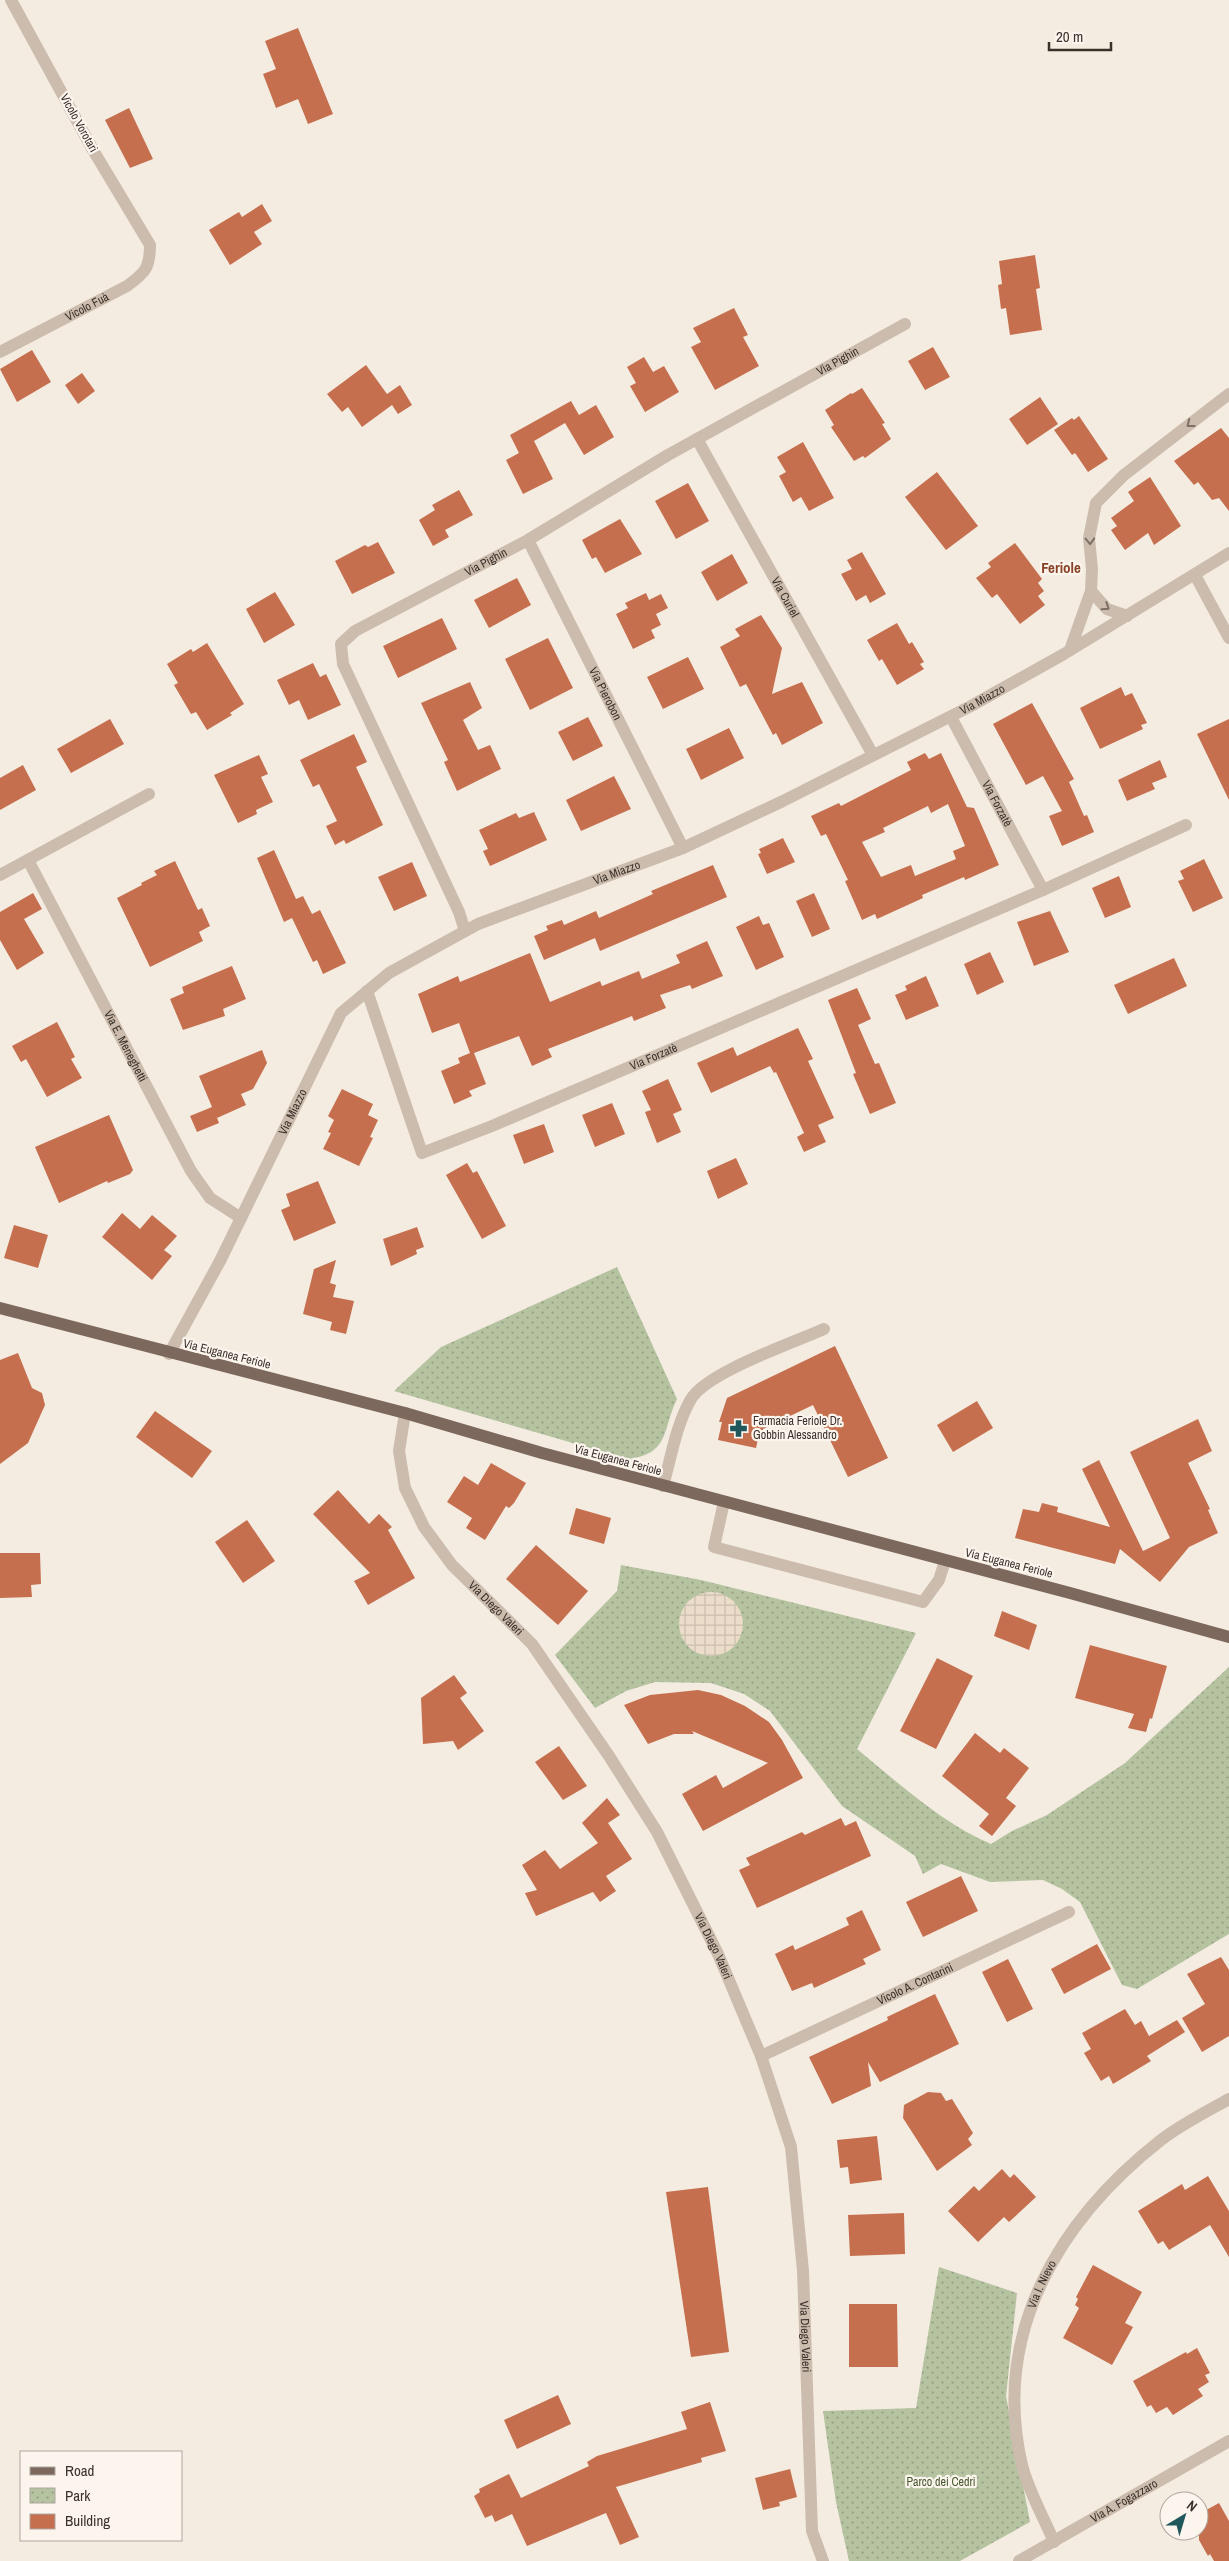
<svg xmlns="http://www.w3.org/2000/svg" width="1229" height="2561" font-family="'Archivo Narrow',sans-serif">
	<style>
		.park { fill: url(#park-dots) }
		.plaza { fill: url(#plaza-grid) }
		.building { fill: #c56f4e; fill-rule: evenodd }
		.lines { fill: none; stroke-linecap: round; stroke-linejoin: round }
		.minor { stroke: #ccbcad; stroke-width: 12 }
		.major { stroke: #7c685d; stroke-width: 12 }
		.oneway { stroke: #7c7066 }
		.labels { text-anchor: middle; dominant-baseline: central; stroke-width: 4.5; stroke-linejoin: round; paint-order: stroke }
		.street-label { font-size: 12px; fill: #3b312b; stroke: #fbf5ee }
		.poi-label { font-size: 12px; fill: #3b312b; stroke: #fbf5ee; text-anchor: start }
		.park-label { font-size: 12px; fill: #48592f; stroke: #fbf5ee }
		.quarter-label { font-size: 15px; font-weight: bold; fill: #894024; stroke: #fbf5ee }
	</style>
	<defs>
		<pattern id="park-dots" width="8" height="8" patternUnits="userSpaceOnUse" patternTransform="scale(1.25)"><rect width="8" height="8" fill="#b6c3a1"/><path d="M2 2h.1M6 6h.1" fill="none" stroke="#959f83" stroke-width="1.8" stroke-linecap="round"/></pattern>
		<pattern id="plaza-grid" width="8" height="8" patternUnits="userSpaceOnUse" patternTransform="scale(1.25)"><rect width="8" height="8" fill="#ebddc9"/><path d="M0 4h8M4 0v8" fill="none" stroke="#cabead"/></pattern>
	</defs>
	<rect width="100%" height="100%" fill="#f4ece1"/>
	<g class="park">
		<path d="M617,1267L677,1399C662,1430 670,1454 628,1459L394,1391L441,1347Z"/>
		<path d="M621,1565L701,1580L916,1633L857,1749C897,1782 943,1824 991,1844L1012,1831L1047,1815L1125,1763L1229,1667V1934L1137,1989L1122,1985L1080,1902L1062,1889L1043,1880L990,1882L941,1864L923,1874L915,1856L842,1806L770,1711L744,1694L711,1683L655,1682L626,1691L595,1708L555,1655L617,1591Z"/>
		<polygon points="939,2267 1017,2293 1006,2396 1030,2522 960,2561 849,2561 836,2502 823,2411 916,2408"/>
	</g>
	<circle class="plaza" cx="711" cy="1624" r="32"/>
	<g class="building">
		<polygon points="298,28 333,114 308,124 298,99 276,108 263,74 276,69 265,41"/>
		<polygon points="129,108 153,159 130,168 105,120"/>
		<polygon points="262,204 272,221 254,232 262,244 230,265 209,230 239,212 242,217"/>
		<polygon points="1035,255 1040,288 1036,289 1042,330 1010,335 1006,308 1001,309 998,285 1002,284 999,261"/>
		<polygon points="734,308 748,335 743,337 759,366 715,390 691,347 701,342 693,328"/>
		<polygon points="933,347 950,377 925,390 908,361"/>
		<polygon points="32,350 51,382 17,402 0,369"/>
		<polygon points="644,357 653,372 664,366 679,392 645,412 630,386 636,383 627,367"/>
		<polygon points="366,365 387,394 400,385 412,405 398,414 392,405 362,427 348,407 342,412 327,394"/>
		<polygon points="82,373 95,391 78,404 65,385"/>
		<polygon points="862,388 885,423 882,424 891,439 865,458 863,456 854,461 831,427 834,425 825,410 851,393 852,394"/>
		<polygon points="1040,397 1058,424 1027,445 1009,419"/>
		<polygon points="571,401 579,415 596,405 614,437 584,455 565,423 534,441 553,479 523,494 506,460 519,453 510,435"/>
		<polygon points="1079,416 1108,459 1088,472 1075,453 1072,455 1054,430 1072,418 1074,420"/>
		<polygon points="1221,428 1229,438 1229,511 1219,498 1212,500 1198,482 1194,485 1174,461"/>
		<polygon points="803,442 834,498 809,511 801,497 793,502 779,476 786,472 777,457"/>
		<polygon points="937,472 978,526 946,550 905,497"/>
		<polygon points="1150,477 1181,526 1154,545 1148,533 1125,550 1111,530 1117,526 1111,518 1134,501 1128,492"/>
		<polygon points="688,483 709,521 676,539 655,501"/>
		<polygon points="459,490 473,515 445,530 449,537 433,546 419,520 435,510 432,505"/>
		<polygon points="620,519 642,554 605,573 596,557 592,559 582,540"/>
		<polygon points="378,542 395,573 352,594 335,561 365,545 368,547"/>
		<polygon points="1015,543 1042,579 1038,583 1044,591 1038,596 1045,605 1020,624 997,594 992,598 976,578 991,567 988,563"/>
		<polygon points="862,552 886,594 870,603 866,595 856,601 841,574 852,569 847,560"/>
		<polygon points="732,554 748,583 717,601 701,572"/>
		<polygon points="517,578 531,605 489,628 474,600"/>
		<polygon points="275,592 295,625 264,643 246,609"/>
		<polygon points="646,593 649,600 661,594 668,608 656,614 661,625 651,630 655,638 633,649 616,614 628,608 625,603"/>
		<polygon points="761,615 782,648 772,694 802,682 823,723 782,745 776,733 773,735 746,684 740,687 720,647 740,636 735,629"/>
		<polygon points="442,618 457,649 398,678 383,646"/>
		<polygon points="897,623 909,644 912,642 924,662 920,664 924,669 897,685 882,659 879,661 867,640"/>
		<polygon points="548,638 573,688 530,710 505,659"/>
		<polygon points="207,643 244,704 230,713 232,715 207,730 196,712 191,714 174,685 178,683 167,664 191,649 193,652"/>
		<polygon points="688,657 704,689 663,709 647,677"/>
		<polygon points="313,663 320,677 326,674 341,705 308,720 299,700 289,705 277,680"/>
		<polygon points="470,682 482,708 463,720 478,750 490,745 501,769 457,791 444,762 448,760 421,703"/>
		<polygon points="1121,687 1125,696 1132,693 1147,723 1141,725 1143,729 1100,749 1080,708"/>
		<polygon points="1032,703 1074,779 1069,782 1084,816 1087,815 1094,832 1062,846 1049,816 1062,811 1043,776 1026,785 993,724"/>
		<polygon points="588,717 603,746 573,761 558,732"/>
		<polygon points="110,719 124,744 71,773 57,749"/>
		<polygon points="1229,719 1229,800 1197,734"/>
		<polygon points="729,728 744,758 701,780 686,749"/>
		<polygon points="354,734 367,762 356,767 383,825 346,844 344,840 335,845 326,826 337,821 319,784 313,787 300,760"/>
		<path d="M925,753L929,759L941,753L967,807L974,808L999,865L965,880L964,877L922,895L923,898L877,919L875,914L862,920L845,881L848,880L826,834L821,836L811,816L839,803L841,806L911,770L907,762ZM948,804L965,846L953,851L956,859L915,876L911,865L881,877L862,842L885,832L883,828L928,806L931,813Z"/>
		<polygon points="259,755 268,774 261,777 273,802 256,810 257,814 238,823 214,775"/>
		<polygon points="1160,760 1167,777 1152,783 1155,789 1127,801 1118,780"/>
		<polygon points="23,765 36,790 0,810 0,778"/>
		<polygon points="614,776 631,809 581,831 566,800"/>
		<polygon points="534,812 547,840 490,866 483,851 488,849 479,830 516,813 519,818"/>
		<polygon points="783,838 795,862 767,874 758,854 761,853 759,849"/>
		<polygon points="274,850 296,899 303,896 312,914 320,910 346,963 323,974 317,960 313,962 292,918 284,922 257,858"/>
		<polygon points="1204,859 1223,898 1193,912 1178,881 1184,879 1180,871"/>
		<polygon points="175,861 198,910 202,908 210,926 199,932 203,941 150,967 117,898 142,885 141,883 157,875 154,871"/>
		<polygon points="412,862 427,896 394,911 378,877"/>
		<polygon points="713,865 727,897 600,951 595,938 544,960 534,936 548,930 546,926 562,920 564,925 596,911 599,918 653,894 651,891"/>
		<polygon points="1119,876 1131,907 1105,918 1092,888"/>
		<polygon points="33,893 42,909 24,919 44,953 17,970 0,940 0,912"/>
		<polygon points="814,893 830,929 812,937 796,901"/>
		<polygon points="1050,911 1069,952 1034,966 1017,922"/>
		<polygon points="759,916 763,925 769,923 784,957 756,970 736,927"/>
		<polygon points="707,941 723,976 692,989 690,985 660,995 666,1008 634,1021 632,1016 548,1049 552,1057 532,1066 519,1036 474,1053 486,1084 469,1091 472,1096 454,1104 441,1071 460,1063 458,1058 470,1053 459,1023 432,1033 418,994 458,976 460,982 530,953 550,1002 600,981 602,986 639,971 642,979 680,963 676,955"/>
		<polygon points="990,952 1004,982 977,995 964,964"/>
		<polygon points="1174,958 1187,986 1128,1014 1114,985"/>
		<polygon points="232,966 246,999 223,1009 225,1016 183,1030 170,999 184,993 182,987"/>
		<polygon points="926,976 939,1006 906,1020 895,995 907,990 905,986"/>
		<polygon points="857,988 871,1019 858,1025 875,1064 879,1063 896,1103 870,1114 853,1074 856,1073 828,1000"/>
		<polygon points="57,1022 75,1057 71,1059 82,1078 47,1097 26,1059 21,1062 12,1046"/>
		<polygon points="798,1028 813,1059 808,1061 834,1118 818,1125 826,1142 804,1152 797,1137 804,1133 776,1072 774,1073 770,1066 711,1093 697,1063 733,1047 737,1056"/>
		<polygon points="262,1050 267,1063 253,1089 241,1094 246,1105 217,1118 216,1115 219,1123 197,1132 190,1116 212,1107 199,1076"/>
		<polygon points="668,1079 682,1110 673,1114 681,1132 657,1143 645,1112 651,1110 642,1091"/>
		<polygon points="342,1089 373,1104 368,1115 378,1120 370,1137 373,1138 359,1166 323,1149 331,1133 328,1132 334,1120 328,1116"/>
		<polygon points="612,1103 625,1134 595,1147 582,1115"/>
		<polygon points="109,1115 133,1170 130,1174 108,1183 107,1181 59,1203 35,1147"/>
		<polygon points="544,1124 554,1152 524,1164 513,1135"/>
		<polygon points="736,1158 748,1184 718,1199 707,1171"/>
		<polygon points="467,1163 473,1173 477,1171 506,1226 482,1239 446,1175"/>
		<polygon points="318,1181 336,1223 294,1241 281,1210 290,1206 286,1194"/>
		<polygon points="122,1213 140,1229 152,1215 177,1236 164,1250 172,1256 152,1280 102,1237"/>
		<polygon points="14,1225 48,1235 38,1268 4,1258"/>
		<polygon points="417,1227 424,1247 416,1250 417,1254 391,1266 383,1239"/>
		<polygon points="336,1260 330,1283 336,1285 333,1297 354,1301 346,1334 330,1330 332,1322 303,1314 314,1269"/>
		<polygon points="835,1346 888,1458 848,1477 813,1405 763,1429 762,1435 759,1434 756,1448 718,1440 722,1422 719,1422 727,1398"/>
		<polygon points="18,1353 32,1388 42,1393 45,1405 28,1443 0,1464 0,1360"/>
		<polygon points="977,1401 993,1428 953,1452 937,1425"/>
		<polygon points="155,1411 212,1451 192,1478 136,1437"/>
		<polygon points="1198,1419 1212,1451 1188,1463 1210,1509 1208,1510 1218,1533 1189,1547 1160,1582 1120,1549 1115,1564 1015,1538 1023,1509 1039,1512 1042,1503 1058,1507 1057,1512 1110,1527 1082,1469 1099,1460 1143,1551 1170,1538 1130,1452"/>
		<polygon points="491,1463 526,1483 514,1503 509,1508 506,1506 485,1540 466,1528 472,1518 447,1502 464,1476 478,1485"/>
		<polygon points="338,1490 369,1524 379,1514 392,1527 388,1530 415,1578 368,1605 354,1581 370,1573 313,1514"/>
		<polygon points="576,1508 611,1518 604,1544 569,1534"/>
		<polygon points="247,1520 275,1561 243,1583 215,1542"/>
		<polygon points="536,1545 588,1591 558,1625 506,1579"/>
		<polygon points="0,1553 40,1553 41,1584 31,1585 32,1597 0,1598"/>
		<polygon points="1002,1611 1037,1625 1029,1650 994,1636"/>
		<polygon points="1090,1645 1167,1666 1152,1719 1150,1718 1146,1732 1128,1728 1134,1714 1075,1698"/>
		<polygon points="937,1658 973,1676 936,1749 900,1731"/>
		<polygon points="454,1675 467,1693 460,1698 484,1731 458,1750 453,1741 423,1744 421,1698"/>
		<polygon points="698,1690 721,1695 745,1706 769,1722 782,1740 803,1778 703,1831 682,1794 716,1775 723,1788 768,1763 692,1731 694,1734 674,1734 648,1744 624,1705 650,1695"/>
		<polygon points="975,1733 1000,1753 1004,1748 1029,1768 1006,1798 1016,1806 992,1836 979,1826 989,1814 942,1776"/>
		<polygon points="559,1746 587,1786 563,1800 535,1762"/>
		<polygon points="607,1798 620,1815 608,1823 632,1859 606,1876 616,1891 600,1902 593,1892 536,1916 525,1893 537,1890 522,1865 545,1850 560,1869 598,1843 582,1823"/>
		<polygon points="841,1818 845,1826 856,1821 871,1856 757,1908 739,1870 750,1865 746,1858 802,1832 805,1835"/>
		<polygon points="961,1876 978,1911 923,1937 906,1902"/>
		<polygon points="862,1910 881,1950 863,1959 866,1964 814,1988 812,1983 792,1991 775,1954 793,1945 795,1950 849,1925 846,1918"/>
		<polygon points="1097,1944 1111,1969 1064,1994 1051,1969"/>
		<polygon points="1221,1957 1229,1970 1229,2036 1202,2052 1182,2018 1205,2004 1187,1974"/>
		<polygon points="1008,1959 1033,2009 1007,2022 982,1972"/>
		<polygon points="935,1994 959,2044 880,2082 868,2062 871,2086 832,2104 809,2057 888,2020 887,2017"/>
		<polygon points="1125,2009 1135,2025 1141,2021 1149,2036 1177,2020 1185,2032 1147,2056 1151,2061 1113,2084 1109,2076 1101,2081 1084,2053 1091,2049 1082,2033"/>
		<polygon points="928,2092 941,2093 946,2101 952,2099 973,2133 968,2139 972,2145 937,2171 903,2118 904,2105"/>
		<polygon points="877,2136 882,2180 850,2184 848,2167 840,2168 837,2140"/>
		<polygon points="1002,2169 1010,2178 1014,2174 1036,2197 1009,2222 1004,2217 978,2242 948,2211 974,2186 979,2191"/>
		<polygon points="1208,2176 1229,2211 1229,2257 1210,2225 1169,2250 1163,2241 1158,2244 1138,2211 1182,2184 1185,2190"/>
		<polygon points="708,2187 729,2352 691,2357 666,2192"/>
		<polygon points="904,2213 905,2254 850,2256 848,2215"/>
		<polygon points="1093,2265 1142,2292 1125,2323 1133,2327 1112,2365 1063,2338 1079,2308 1075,2305 1078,2299 1076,2297"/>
		<polygon points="849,2304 897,2304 898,2367 849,2367"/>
		<polygon points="1197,2348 1210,2373 1205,2375 1209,2382 1198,2389 1203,2396 1173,2415 1167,2407 1156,2413 1151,2405 1147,2407 1133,2381 1186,2352 1187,2354"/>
		<polygon points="558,2395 571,2424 517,2449 504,2420"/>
		<polygon points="710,2402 726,2451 701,2458 702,2462 616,2487 639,2537 620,2545 606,2513 527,2546 512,2514 495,2522 492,2515 485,2518 474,2496 480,2492 479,2489 509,2474 521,2498 589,2466 587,2462 597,2456 687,2429 681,2412"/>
		<polygon points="790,2469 797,2497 779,2502 780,2506 763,2510 755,2478"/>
		<polygon points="1219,2503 1229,2521 1229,2561 1214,2561 1210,2554 1208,2556 1199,2540 1199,2514"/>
	</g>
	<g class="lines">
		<g class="minor">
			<path id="s1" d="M0,352L127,286C145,273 150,268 150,245L93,150L11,0"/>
			<path id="s2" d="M697,439L873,755"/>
			<path id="s3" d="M528,540L683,848"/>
			<polyline points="1195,575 1229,638"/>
			<polyline points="1091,591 1107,609 1127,616"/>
			<polyline points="1070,650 1091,591 1092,569 1089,538 1096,503 1124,475 1229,394"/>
			<path id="s4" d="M951,717L1043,890"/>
			<path id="s5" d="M28,860L191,1171L210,1198L241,1218"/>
			<polyline points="0,875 149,794"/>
			<path id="s6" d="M465,931L459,912L343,664L341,644L355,631L528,540L668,455L905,324"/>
			<path id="s7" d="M367,991L422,1153L492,1126L1043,890L1186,825"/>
			<path id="s8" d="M169,1354L220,1261L341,1013L389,973L478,924L683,848L783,801L971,706L1064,654L1229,553"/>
			<path id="s9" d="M405,1413L399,1451L405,1488L424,1527L452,1565L532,1644L609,1756L657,1832L718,1954L761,2056L791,2147L803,2271L812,2531L823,2561"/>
			<path d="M663,1486C671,1458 676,1425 691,1399C707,1372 793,1343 824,1329"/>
			<polyline points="724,1502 714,1547 923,1602 939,1580 945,1561"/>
			<path id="s10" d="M761,2056L1069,1912"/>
			<path id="s11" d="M1054,2542C1044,2518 1028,2490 1022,2465C991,2333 1059,2220 1161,2140C1182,2124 1206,2112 1229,2099"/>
			<path id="s12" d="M1019,2561L1229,2441"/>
		</g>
		<polyline class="major" points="0,1308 405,1413 542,1453 1070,1593 1229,1637"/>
	</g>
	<defs><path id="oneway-chevron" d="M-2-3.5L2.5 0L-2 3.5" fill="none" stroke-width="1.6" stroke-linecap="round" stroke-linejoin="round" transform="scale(1.25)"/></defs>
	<g class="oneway">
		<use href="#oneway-chevron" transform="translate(1190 424) rotate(142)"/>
		<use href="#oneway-chevron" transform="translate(1090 541) rotate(88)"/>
		<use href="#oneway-chevron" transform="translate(1106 607) rotate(33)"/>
	</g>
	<defs>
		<symbol id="pharmacy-bare" viewBox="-9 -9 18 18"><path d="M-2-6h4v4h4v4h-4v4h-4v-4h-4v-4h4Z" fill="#20575c" stroke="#fbf5ee" stroke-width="2.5" paint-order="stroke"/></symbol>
	</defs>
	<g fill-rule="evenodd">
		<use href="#pharmacy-bare" x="726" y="1416" width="25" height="25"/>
	</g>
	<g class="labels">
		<g class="street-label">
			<text transform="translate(79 123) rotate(61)">Vicolo Vorotari</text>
			<text stroke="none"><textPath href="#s1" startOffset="98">Vicolo Fuà</textPath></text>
			<text stroke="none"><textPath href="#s6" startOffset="886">Via Pighin</textPath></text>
			<text stroke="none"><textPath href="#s6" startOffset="481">Via Pighin</textPath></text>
			<text stroke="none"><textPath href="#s2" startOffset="181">Via Curiel</textPath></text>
			<text stroke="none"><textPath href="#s3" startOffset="172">Via Pierobon</textPath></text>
			<text stroke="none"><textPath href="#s8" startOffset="1099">Via Miazzo</textPath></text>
			<text stroke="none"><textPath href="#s4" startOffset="98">Via Forzatè</textPath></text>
			<text stroke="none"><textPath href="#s8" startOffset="694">Via Miazzo</textPath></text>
			<text stroke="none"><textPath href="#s5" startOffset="210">Via E. Meneghetti</textPath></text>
			<text stroke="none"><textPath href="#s7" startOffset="422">Via Forzatè</textPath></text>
			<text stroke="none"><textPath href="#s8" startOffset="272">Via Miazzo</textPath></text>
			<text transform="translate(227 1354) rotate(14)">Via Euganea Feriole</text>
			<text transform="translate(618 1460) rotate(15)">Via Euganea Feriole</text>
			<text transform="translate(1009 1563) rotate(14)">Via Euganea Feriole</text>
			<text stroke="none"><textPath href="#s9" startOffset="228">Via Diego Valeri</textPath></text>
			<text stroke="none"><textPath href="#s9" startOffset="632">Via Diego Valeri</textPath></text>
			<text stroke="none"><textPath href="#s10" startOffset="170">Vicolo A. Contarini</textPath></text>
			<text stroke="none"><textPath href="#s11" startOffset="269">Via I. Nievo</textPath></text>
			<text stroke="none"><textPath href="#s9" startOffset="1038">Via Diego Valeri</textPath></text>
			<text stroke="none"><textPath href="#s12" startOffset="121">Via A. Fogazzaro</textPath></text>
		</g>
		<g class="poi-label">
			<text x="753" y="1421">Farmacia Feriole Dr.<tspan x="753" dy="14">Gobbin Alessandro</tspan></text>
		</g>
		<g class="park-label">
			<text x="941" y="2482">Parco dei Cedri</text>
		</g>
		<g class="quarter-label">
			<text x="1061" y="567">Feriole</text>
		</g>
	</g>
	<rect x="20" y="2451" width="162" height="90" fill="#fbf5ee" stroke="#aea7a0"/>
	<rect x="30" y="2467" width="25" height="8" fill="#7c685d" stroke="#aea7a0"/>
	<text x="65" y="2476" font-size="15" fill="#3b312b">Road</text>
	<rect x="30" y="2488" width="25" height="15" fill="url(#park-dots)" stroke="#aea7a0"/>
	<text x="65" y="2501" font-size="15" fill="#3b312b">Park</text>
	<rect x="30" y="2514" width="25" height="15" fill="#c56f4e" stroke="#aea7a0"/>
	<text x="65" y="2526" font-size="15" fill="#3b312b">Building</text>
	<g transform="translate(1184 2516) rotate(38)"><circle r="24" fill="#fbf5ee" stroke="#aea7a0"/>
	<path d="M0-4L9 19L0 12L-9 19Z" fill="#20575c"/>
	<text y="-8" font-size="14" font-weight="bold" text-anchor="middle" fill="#3b312b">N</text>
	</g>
	<path d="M1049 42v8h62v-8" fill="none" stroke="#3b312b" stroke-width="2.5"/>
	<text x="1056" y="42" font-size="15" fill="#3b312b" stroke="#fbf5ee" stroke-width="4" paint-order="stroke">20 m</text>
</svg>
